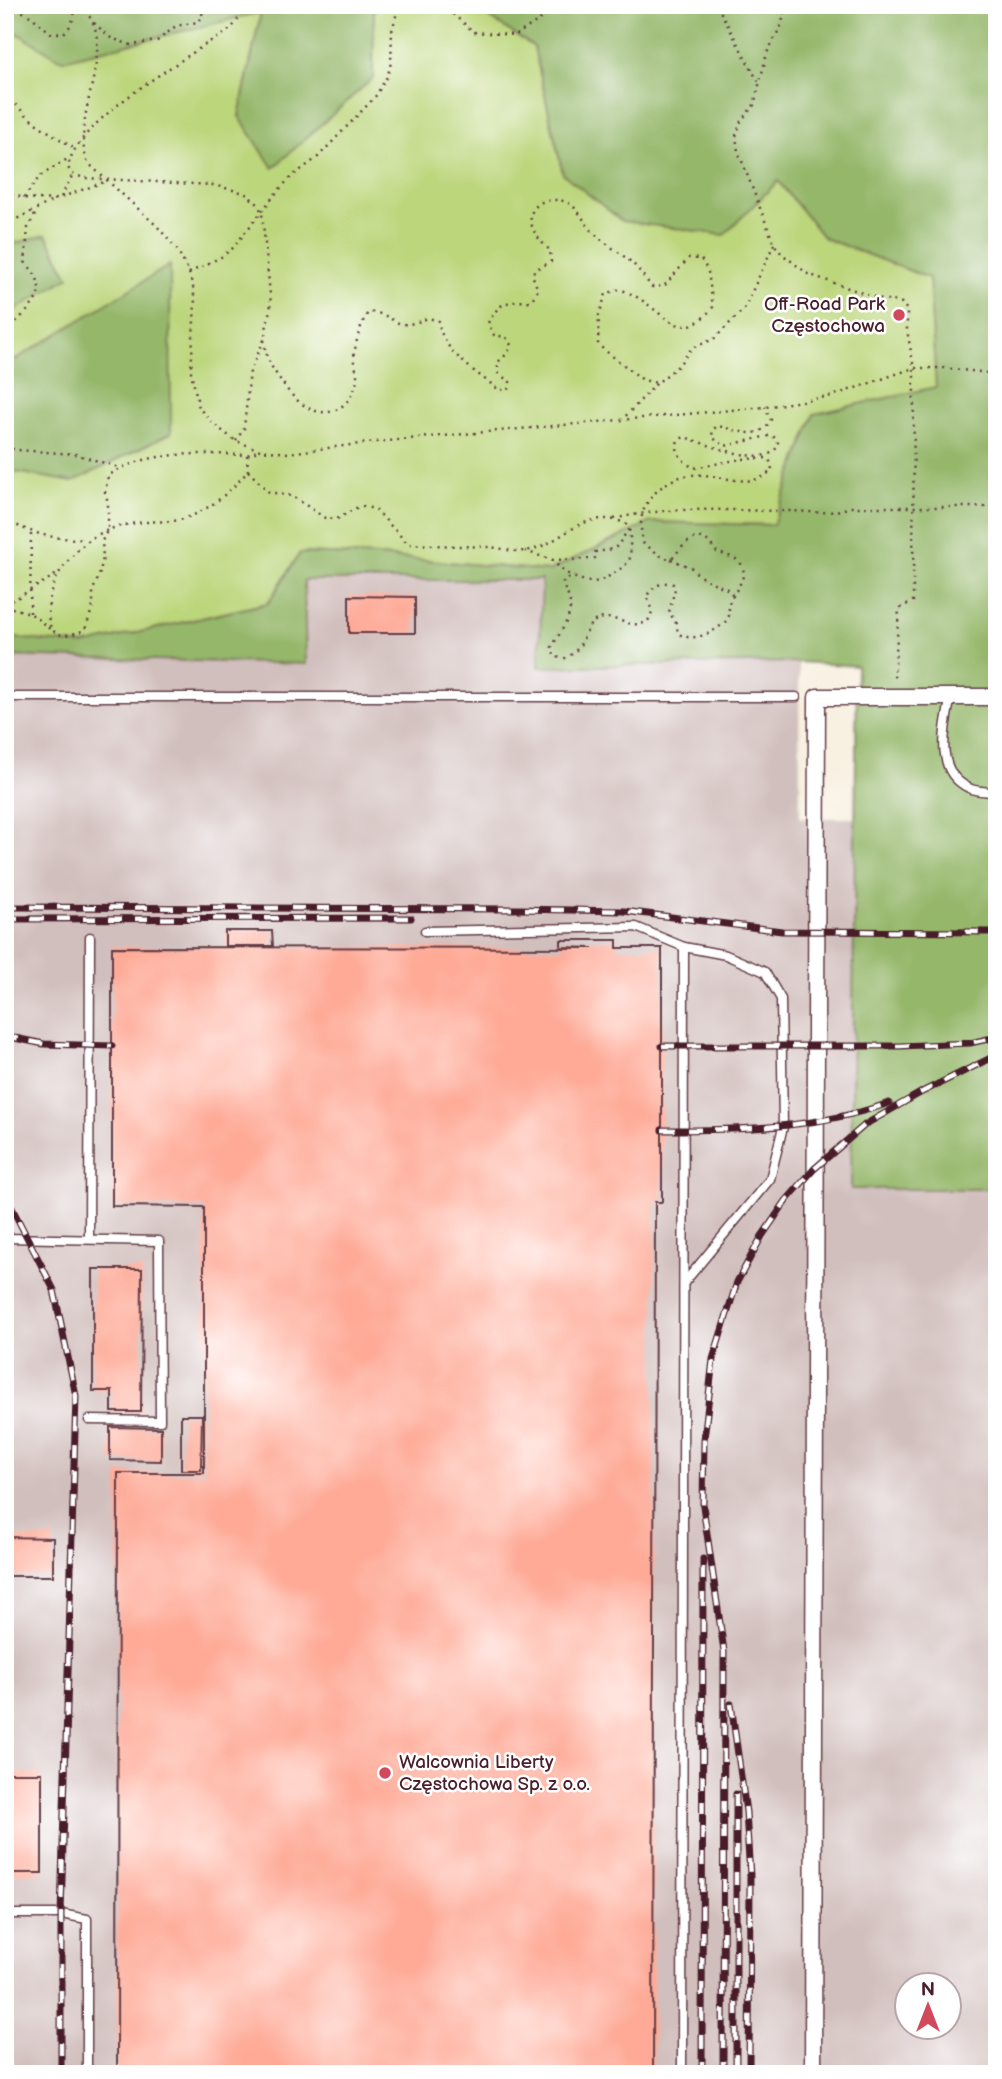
<svg xmlns="http://www.w3.org/2000/svg" width="1002" height="2079" font-family="'Balsamiq Sans',sans-serif">
	<style>
		.industrial { fill: #d1bfbd; fill-rule: evenodd }
		.green { fill: #bcd67b; stroke: #837a53; stroke-width: 2 }
		.forest { fill: #95b76b; stroke: #706b4b; stroke-width: 2 }
		.building { fill: #feaa97 }
		.lines { fill: none; stroke-linecap: round; stroke-linejoin: round }
		.lane-casing { stroke: #643e46; stroke-width: 11 }
		.street-casing { stroke: #643e46; stroke-width: 19 }
		.path { stroke: #643e46; stroke-width: 2.5; stroke-dasharray: 2 5; stroke-linecap: butt }
		.lane { stroke: #fff; stroke-width: 8 }
		.street { stroke: #fff; stroke-width: 16 }
		.rail-casing { stroke: #4a1f2b; stroke-width: 7 }
		.rail { stroke: #fff; stroke-width: 4.5; stroke-dasharray: 13; stroke-linecap: butt }
		.poi-dot { fill: #d1495b; stroke: #fff; stroke-width: 2.5 }
		.labels { text-anchor: middle; dominant-baseline: central; stroke-width: 5; stroke-linejoin: round; paint-order: stroke }
		.poi-label { font-size: 19px; fill: #4a1f2b; stroke: #fff; text-anchor: end }
	</style>
	<rect width="100%" height="100%" fill="#fff"/>
	<filter id="ink" filterUnits="userSpaceOnUse"><feTurbulence type="fractalNoise" baseFrequency=".0143" numOctaves="2"/><feDisplacementMap in="SourceGraphic" scale="14" xChannelSelector="R" yChannelSelector="G"/><feConvolveMatrix kernelMatrix="1 2 1 2 8 2 1 2 1" color-interpolation-filters="sRGB"/></filter>
	<filter id="wash" filterUnits="userSpaceOnUse"><feTurbulence type="fractalNoise" baseFrequency=".00686" numOctaves="4" result="noise"/><feDisplacementMap in="SourceGraphic" scale="28" xChannelSelector="R" yChannelSelector="G"/><feGaussianBlur stdDeviation="1.57" result="paint"/><feColorMatrix in="noise" values="0 0 0 0 0 0 0 0 0 0 0 0 0 0 0 0 0 1.4 0 .05"/><feComposite in="paint" operator="in"/></filter>
	<g filter="url(#wash)">
		<rect width="100%" height="100%" fill="#f8f0e0"/>
		<path class="industrial" d="M304,580H542L540,667L799,662L800,818H997V2074H5V656L305,664ZM908,1984H950V2026H908Z"/>
		<polygon class="green" points="374,5 448,5 487,16 534,47 563,174 778,180 824,238 929,278 937,387 814,414 773,525 651,522 549,571 379,556 300,553 268,603 83,645 5,637 5,470 73,482 169,266 5,366 5,316 68,277 46,235 5,246 5,26 63,60 261,12 239,116 373,78"/>
		<g class="forest">
			<polygon points="5,5 374,5 373,78 273,168 239,116 261,12 62,60 5,26"/>
			<polygon points="448,5 997,5 997,1189 851,1189 857,666 799,662 539,667 542,580 304,580 306,664 5,656 5,637 83,645 268,603 300,553 379,556 549,571 651,522 773,525 814,414 936,387 929,278 824,238 778,181 724,235 622,221 563,174 534,47 487,16"/>
			<polygon points="46,235 69,277 5,316 5,246"/>
			<polygon points="170,265 171,433 73,482 5,470 5,366"/>
		</g>
		<g id="blocks">
			<g class="building">
				<polygon points="349,596 415,597 415,633 349,633"/>
				<polygon points="225,931 272,931 273,946 225,946"/>
				<polygon points="561,940 617,940 617,948 662,948 662,1202 655,1202 653,2074 117,2074 118,1473 204,1473 204,1207 112,1206 112,947 593,948 561,947"/>
				<polygon points="93,1269 142,1269 141,1412 112,1412 112,1391 93,1391"/>
				<polygon points="181,1415 202,1415 201,1470 181,1470"/>
				<polygon points="110,1427 161,1428 161,1461 110,1460"/>
				<polygon points="5,1537 53,1538 53,1576 5,1576"/>
				<polygon points="7,1773 42,1773 42,1873 6,1873"/>
			</g>
		</g>
	</g>
	<g filter="url(#ink)">
		<use href="#blocks" fill-opacity="0" stroke="#643e46" stroke-width="2"/>
		<g class="lines">
			<defs>
				<g id="lane">
					<path d="M951,696C945,727 933,771 969,788C976,792 989,791 997,793"/>
					<polyline points="5,697 796,697"/>
					<polyline points="425,931 636,927 684,947 726,955 765,972 781,999 783,1127 770,1179 684,1283"/>
					<polyline points="5,1238 159,1241 160,1421 89,1420"/>
					<polyline points="89,1239 90,937"/>
					<polyline points="5,1914 61,1914 87,1919 87,2074"/>
					<polyline points="682,2074 684,947"/>
				</g>
				<polyline id="street" points="813,2074 817,697 997,697"/>
			</defs>
			<use href="#lane" class="lane-casing"/>
			<use href="#street" class="street-casing"/>
			<g class="path">
				<polyline points="10,5 32,17 51,33 64,33 71,25 77,5"/>
				<path d="M81,5C86,12 93,20 95,28C106,69 71,125 88,163L157,226L178,251L189,273L193,287L195,303L191,372L199,408L213,424L236,441L260,450L288,453L375,442L765,407L832,396L914,368H944L997,374"/>
				<polyline points="233,5 241,16"/>
				<polyline points="442,5 474,32 516,35 562,5"/>
				<polyline points="722,5 721,13 759,83"/>
				<polyline points="785,5 782,24 767,53 754,105 741,121 736,136 738,151 774,244 782,254 808,274 877,298 902,303 907,310 907,330 914,368 913,601 899,609 894,680"/>
				<polyline points="94,23 111,38 131,45 157,41 176,26 198,22 203,17 200,5"/>
				<polyline points="5,95 34,122 75,149"/>
				<polyline points="5,192 24,198 54,200"/>
				<polyline points="61,197 73,174"/>
				<polyline points="24,198 40,176 69,158"/>
				<polyline points="5,225 54,200 104,182"/>
				<polyline points="189,273 221,257 233,248 277,192 291,177 317,158 375,97 388,75 391,62 392,31 399,5"/>
				<path d="M5,330C12,326 17,321 23,315C43,296 45,283 25,262L28,228L37,211"/>
				<path d="M264,340C266,363 274,370 286,388C294,399 308,411 321,412C342,415 358,393 357,373C356,368 353,363 354,357C355,345 361,320 369,312C399,314 391,334 428,318L439,321C440,351 478,373 499,390H508L510,382L498,373V362L508,353L511,345L506,337L494,335L488,323C501,300 506,302 531,301L538,290L533,277L534,270L551,262L550,250C536,239 519,214 542,202C547,200 557,199 563,201C575,204 580,215 586,223C597,240 616,249 631,262C639,269 645,279 652,287L664,286L689,258L701,259L708,271L713,307C683,344 669,318 640,299C634,295 627,292 620,289L606,294L599,315L598,345L643,380L657,383"/>
				<polyline points="621,421 657,383 678,366 692,348 714,339 744,309 774,244"/>
				<path d="M236,441L244,428L250,371L264,340L271,304L262,213L258,204L245,193L213,185L84,178L73,174L68,168C73,124 173,67 209,42C227,34 238,25 245,5"/>
				<polyline points="5,447 17,450 75,454 121,468"/>
				<path d="M247,455L248,471C230,492 207,513 179,520C169,522 158,521 147,522C112,525 91,533 69,560C58,572 51,586 49,603C45,634 57,641 85,630L93,606V590L99,576L103,558L102,541L108,529V503L105,492L108,476C147,449 202,454 247,455L260,450"/>
				<path d="M248,471L269,492L292,496L325,518L337,519L356,508L364,506L376,510L408,544C434,545 461,546 487,547C499,547 513,553 525,551C559,547 578,510 619,521C630,524 630,530 630,541C630,546 632,557 628,562C622,569 603,582 592,582C580,582 574,572 563,582C564,591 570,596 570,604C571,619 559,634 552,647L554,656L563,659C589,648 581,625 599,619C616,614 631,631 648,621L652,612L647,596C652,587 663,580 673,584L675,589L669,612L676,623L678,633C692,644 716,632 727,620C731,615 728,610 729,604C732,593 750,577 741,564C736,556 725,556 717,552C713,549 711,543 706,540C693,531 679,551 671,559L664,558L643,543C639,522 640,509 655,493C697,450 741,501 772,470L771,463L768,458L741,459L694,468C683,462 674,453 678,440L684,437C702,442 777,474 778,441L772,435L725,446L713,438L712,431L717,426C737,429 758,443 771,420L765,407"/>
				<path d="M5,519C32,535 55,539 85,539"/>
				<path d="M614,519C669,505 730,511 786,511C810,511 826,516 850,507H997"/>
				<polyline points="525,551 552,560 565,573 574,576"/>
				<polyline points="671,559 692,568 699,576 727,589 733,595"/>
				<path d="M552,560L592,559L595,558V552C625,548 613,547 630,529"/>
				<polyline points="5,603 17,598 57,574"/>
				<polyline points="5,606 30,613 51,630"/>
				<polyline points="30,613 31,533"/>
			</g>
			<use href="#lane" class="lane"/>
			<use href="#street" class="street"/>
			<defs>
				<g id="rail">
					<polyline points="5,907 517,909 624,911 782,931 997,932"/>
					<polyline points="5,919 411,918"/>
					<polyline points="5,1036 44,1044 112,1046"/>
					<polyline points="662,1046 900,1046 970,1043 997,1037"/>
					<path d="M662,1130C739,1130 815,1129 889,1103"/>
					<polyline points="5,1199 12,1208 54,1290 76,1396 61,1914 61,2074"/>
					<polyline points="731,1704 746,1812 750,1876 749,2074"/>
					<polyline points="736,1794 736,2074"/>
					<polyline points="702,2074 703,1559"/>
					<polyline points="723,2074 724,1651 703,1506 704,1440 713,1359 737,1282 762,1236 786,1201 814,1169 866,1124 922,1092 997,1055"/>
				</g>
			</defs>
			<use href="#rail" class="rail-casing"/>
			<use href="#rail" class="rail"/>
		</g>
	</g>
	<g class="poi-dot">
		<circle cx="899" cy="315" r="7"/>
		<circle cx="385" cy="1773" r="7"/>
	</g>
	<g class="labels">
		<g class="poi-label">
			<text x="885" y="304">Off-Road Park<tspan x="885" dy="22">Częstochowa</tspan></text>
			<text x="399" y="1762" text-anchor="start">Walcownia Liberty<tspan x="399" dy="22">Częstochowa Sp. z o.o.</tspan></text>
		</g>
	</g>
	<rect width="1002" height="2079" fill="none" stroke="#fff" stroke-width="28"/>
	<g transform="translate(928 2006)"><circle r="33" fill="#ffffff" stroke="#b7a5aa" stroke-width="2"/>
	<path d="M0-5L12 26L0 18L-12 26Z" fill="#d1495b"/>
	<text y="-10" font-size="19" font-weight="bold" text-anchor="middle" fill="#4a1f2b">N</text>
	</g>
</svg>
